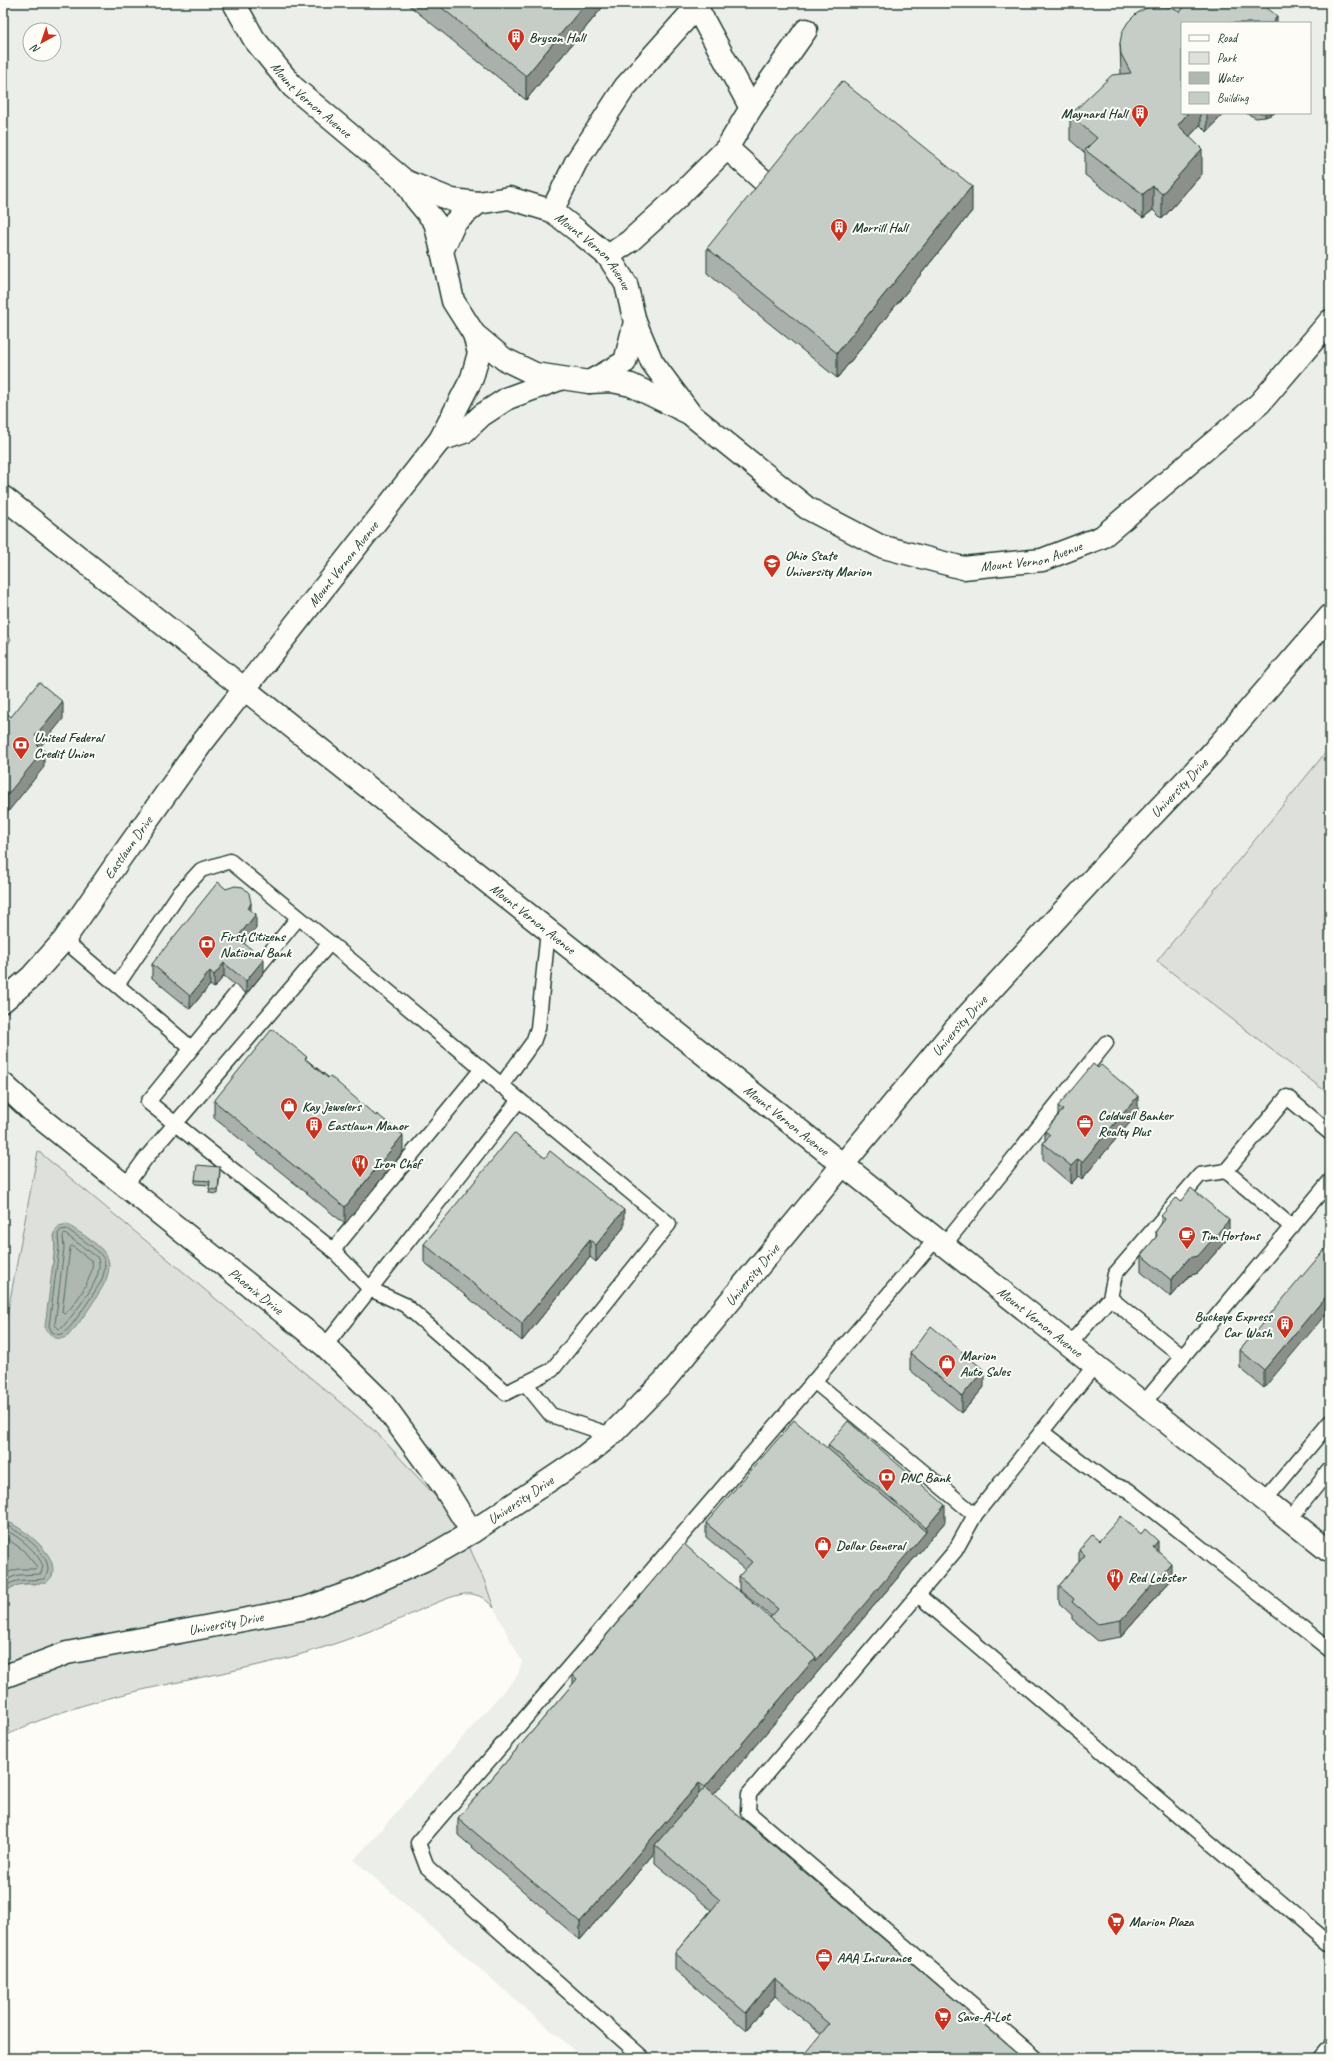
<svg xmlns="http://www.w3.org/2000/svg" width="1333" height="2061" font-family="Caveat,sans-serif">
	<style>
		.built { fill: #eceee9; fill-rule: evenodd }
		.green { fill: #dde0db; stroke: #7e8e88; fill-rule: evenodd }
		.water { fill: #aeb8b1; stroke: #75877f }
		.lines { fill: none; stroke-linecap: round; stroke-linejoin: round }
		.shore { stroke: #586e66; stroke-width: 1 }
		.service-casing { stroke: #1f3d34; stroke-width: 17 }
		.pedestrian-casing { stroke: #1f3d34; stroke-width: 25 }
		.minor-casing { stroke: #1f3d34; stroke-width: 25 }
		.tertiary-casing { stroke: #1f3d34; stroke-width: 25 }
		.primary-casing { stroke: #1f3d34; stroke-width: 25 }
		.service { stroke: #fdfcf7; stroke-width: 14 }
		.pedestrian { stroke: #fdfcf7; stroke-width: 22 }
		.minor { stroke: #fdfcf7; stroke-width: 22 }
		.tertiary { stroke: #fdfcf7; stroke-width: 22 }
		.primary { stroke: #fdfcf7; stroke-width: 22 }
		.wall { fill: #aab0ab; stroke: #1f3d34 }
		.shaded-wall { fill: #8b908b; stroke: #1f3d34 }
		.building { fill: #c6cdc7; stroke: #1f3d34 }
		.labels { text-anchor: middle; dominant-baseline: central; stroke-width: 4; stroke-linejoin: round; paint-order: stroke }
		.poi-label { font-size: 14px; font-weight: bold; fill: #1f3d34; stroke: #fdfcf7; text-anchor: start }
		.street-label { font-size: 14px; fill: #1f3d34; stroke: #fdfcf7 }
	</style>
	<rect width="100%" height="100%" fill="#fdfcf7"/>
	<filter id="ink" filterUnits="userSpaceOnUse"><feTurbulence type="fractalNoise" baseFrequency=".025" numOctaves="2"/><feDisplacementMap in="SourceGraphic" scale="8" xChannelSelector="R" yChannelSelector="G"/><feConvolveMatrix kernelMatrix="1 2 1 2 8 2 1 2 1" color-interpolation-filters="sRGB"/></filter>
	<g filter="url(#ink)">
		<path class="built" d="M3,3H1330V747L1157,961L1330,1095V2058H583L354,1860L517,1676L522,1662L494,1608L484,1580L458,1521L377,1433L38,1151L3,1337ZM1182,23H1310V113H1182ZM30,30H54V54H30Z"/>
		<g class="green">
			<polygon points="1330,747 1330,1095 1157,961"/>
			<path d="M38,1151L377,1433L458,1521L484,1580L494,1608C487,1601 483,1596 472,1594C454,1591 412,1615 393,1622C373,1630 352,1638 331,1645C224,1681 104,1685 3,1737V1595C13,1583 20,1584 35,1584L3,1521V1337ZM54,1233L104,1283L67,1337L52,1271L55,1247Z"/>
		</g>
		<g class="water">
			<polygon points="3,631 11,639 3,654"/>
			<path d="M67,1224C78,1232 102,1245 107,1257C111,1264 108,1277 104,1284C99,1294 76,1330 67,1336C58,1343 49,1335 45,1327L55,1247L54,1233L59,1226Z"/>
			<path d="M4,1520C20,1526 60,1554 52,1576C51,1578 48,1581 46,1583C29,1584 15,1581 3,1595Z"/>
		</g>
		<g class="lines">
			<g class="shore">
				<path d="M61,1230L67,1229C75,1235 102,1251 104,1260C106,1266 104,1275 101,1281C97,1289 71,1329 64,1333C60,1336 56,1334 52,1332L49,1326L59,1248L58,1234Z"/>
				<path d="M65,1234L97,1257C108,1275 73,1314 62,1328L59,1329L55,1325L64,1248L63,1236Z"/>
				<path d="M72,1246L92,1261C96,1273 74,1308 64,1314L62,1312L70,1248Z"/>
				<path d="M3,1524C19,1530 61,1560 44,1579C30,1581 13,1577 3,1589"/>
				<path d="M3,1529C19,1536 37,1551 43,1566L41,1574L18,1575L3,1581"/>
				<polyline points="3,1536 23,1550 37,1567 35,1569 18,1569 3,1574"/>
			</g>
			<defs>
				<g id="service">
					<polyline points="298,918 148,1102 333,1250 482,1069"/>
					<polyline points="64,940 191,1048"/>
					<polyline points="117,985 179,894 201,870 230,861 330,943"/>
					<polyline points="501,1086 533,1042 538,1028 548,931"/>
					<polyline points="1226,1171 1287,1097 1330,1133"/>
					<polyline points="126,1185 145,1159 330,943 669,1224 552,1370 506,1393 405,1305 370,1289 333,1250"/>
					<polyline points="944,1245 1106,1043"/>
					<polyline points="1110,1298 1183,1357"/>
					<polyline points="1069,1345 1110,1298 1115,1274 1200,1175 1226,1171 1292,1227"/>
					<polyline points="325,1346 519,1100"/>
					<polyline points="814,1381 975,1515"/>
					<polyline points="525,1383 551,1415 611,1435"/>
					<polyline points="1143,1404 1330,1181"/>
					<polyline points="1042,1432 1109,1483 1128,1490 1330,1650"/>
					<polyline points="1265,1500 1330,1422"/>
					<polyline points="1289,1520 1330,1469"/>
					<polyline points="918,1595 1330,1945"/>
					<polyline points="643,2058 427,1867 418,1843 936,1239"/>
					<polyline points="1035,2058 748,1812 749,1794 955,1551 975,1515 1095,1365"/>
					<polyline points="1320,2058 1330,2046"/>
				</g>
				<g id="pedestrian">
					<polyline points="697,8 751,108"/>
					<polyline points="727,148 766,183"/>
					<polyline points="552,211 576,162 625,87 700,3"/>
					<polyline points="608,256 630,241 674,201 727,148 751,108 806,30"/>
				</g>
				<g id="minor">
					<path id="s1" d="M234,3L254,39L293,87L405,181L452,200L478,203"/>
					<polyline points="405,181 416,199 435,222 442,251"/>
					<path id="s2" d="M635,322L625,362L589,382L535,374L504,359L474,334L453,301L442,251L455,222L478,203L509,198L552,211L579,232L608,256L626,284L635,322L652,362L689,412"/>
					<path id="s3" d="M589,382L612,381L631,385L689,413L807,508L880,546L963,568L1042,560L1102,537L1260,403L1330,321"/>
					<polyline points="440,440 464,432 482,415 508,398 560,379"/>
					<path id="s4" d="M3,1001L31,977L64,940L121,857L202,743L440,440L472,378L479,353L474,334"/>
					<path id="s5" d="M3,1084L33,1112L325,1346L381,1401L444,1487L472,1532"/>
				</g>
				<g id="tertiary">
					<path id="s6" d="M3,1677L67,1653L306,1608L357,1590L424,1560L472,1532L581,1459L611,1435L664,1381L955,1029L1126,843L1211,754L1330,616"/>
				</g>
				<g id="primary">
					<path id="s7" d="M3,497L1330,1552"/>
				</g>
			</defs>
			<use href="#service" class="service-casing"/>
			<use href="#pedestrian" class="pedestrian-casing"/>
			<use href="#minor" class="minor-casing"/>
			<use href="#tertiary" class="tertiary-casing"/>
			<use href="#primary" class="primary-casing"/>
			<use href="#service" class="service"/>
			<use href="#pedestrian" class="pedestrian"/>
			<use href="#minor" class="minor"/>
			<use href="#tertiary" class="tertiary"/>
			<use href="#primary" class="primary"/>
		</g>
		<g class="wall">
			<polygon points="406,3 606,3 526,100"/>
			<polygon points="1184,3 1261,3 1277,23 1182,113 1224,113 1207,132 1200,125 1190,136 1202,174 1162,219 1153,210 1143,218 1085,175 1085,153 1070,140 1070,115 1121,74 1120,43 1180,12 1185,6 1184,5"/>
			<polygon points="1246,113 1275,113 1265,117 1256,118"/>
			<polygon points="972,211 837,378 707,273 707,248"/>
			<polygon points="251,911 256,928 244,943 264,972 246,994 224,976 214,988 210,985 190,1009 152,978 152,964"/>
			<polygon points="307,1060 376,1116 403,1152 345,1224 214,1118 214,1101"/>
			<polygon points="1058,1106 1138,1113 1082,1179 1078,1176 1071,1184 1043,1160 1043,1143 1045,1141 1045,1131 1058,1116"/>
			<polygon points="220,1172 218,1194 209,1193 210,1185 195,1184 195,1180"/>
			<polygon points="1180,1202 1229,1237 1198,1273 1189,1276 1171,1297 1141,1272 1141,1255 1156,1237 1156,1231 1161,1224 1161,1216"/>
			<polygon points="624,1227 596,1262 590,1257 522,1341 424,1262 424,1244"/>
			<polygon points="1330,1252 1264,1388 1240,1368 1240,1350"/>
			<polygon points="910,1353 984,1387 962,1413 910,1370"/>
			<polygon points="828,1445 945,1522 713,1795 1023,2058 821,2034 775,1996 746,2030 675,1970 675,1953 711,1910 655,1863 655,1852 580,1940 458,1835 458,1818 573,1684 573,1675 770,1618 771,1616 739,1590 739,1576 745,1570 706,1537 706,1523 828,1449"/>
			<polygon points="1099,1541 1158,1552 1171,1580 1121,1637 1098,1641 1072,1619 1072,1615 1059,1603 1059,1586 1079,1562 1079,1550"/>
		</g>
		<g class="shaded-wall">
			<polygon points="586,3 606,3 526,100 526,76"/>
			<polygon points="1277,16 1277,23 1273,23"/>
			<polygon points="1188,113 1200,113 1200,125 1178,149 1178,125"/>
			<polygon points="1207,113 1224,113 1207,132"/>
			<polygon points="1265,113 1275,113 1265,117"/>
			<polygon points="1202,149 1202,174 1162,219 1162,194"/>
			<polygon points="972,186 972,211 837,378 837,353"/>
			<polygon points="1153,186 1153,210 1143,218 1143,194"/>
			<polygon points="63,702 63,719 41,746 41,754 44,750 44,767 3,818 3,800 35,736"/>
			<polygon points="251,903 251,916 248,909"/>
			<polygon points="256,914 256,928 237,951 237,938"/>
			<polygon points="264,959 264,972 246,994 246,981"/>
			<polygon points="224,963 224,976 214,988 214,975"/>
			<polygon points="210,971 210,985 190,1009 190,996"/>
			<polygon points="1138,1096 1138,1113 1082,1179 1082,1162"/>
			<polygon points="403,1135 403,1152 345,1224 345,1207"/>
			<polygon points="1078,1159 1078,1176 1071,1184 1071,1166"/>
			<polygon points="624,1210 624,1227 596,1262 596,1245"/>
			<polygon points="1229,1220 1229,1237 1198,1273 1189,1276 1171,1297 1171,1280 1189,1258"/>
			<polygon points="590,1240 590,1257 522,1341 522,1323"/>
			<polygon points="1330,1292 1330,1309 1264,1388 1264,1370"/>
			<polygon points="984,1370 984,1387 962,1413 962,1396"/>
			<polygon points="945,1505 945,1522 705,1805 705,1787 816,1657 926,1532 926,1528"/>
			<polygon points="1158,1541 1158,1558 1153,1547"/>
			<polygon points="1171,1563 1171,1580 1121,1637 1121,1620"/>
			<polygon points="699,1783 699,1800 655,1845 655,1852 580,1940 580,1922"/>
			<polygon points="775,1978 775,1996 746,2030 746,2013"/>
		</g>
		<g class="building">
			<polygon points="436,3 586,3 526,76"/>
			<polygon points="1188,3 1261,3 1277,16 1273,23 1182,23 1182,113 1188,113 1178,125 1202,149 1162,194 1153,186 1143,194 1085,150 1097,138 1070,115 1112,75 1131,73 1121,54 1120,43 1122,32 1128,22 1136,14 1146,8 1158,6 1169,7 1180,12"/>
			<polygon points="842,81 972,186 837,353 707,248"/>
			<polygon points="39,682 63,702 35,736 41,741 37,745 44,750 3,800 3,713 5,711 11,717"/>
			<polygon points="218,882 226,889 235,886 243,887 249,893 251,903 248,909 256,914 237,938 264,959 246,981 224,963 214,975 210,971 190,996 152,964"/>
			<polygon points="272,1029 307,1057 305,1059 328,1078 330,1076 376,1116 377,1114 403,1135 345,1207 214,1101"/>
			<polygon points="1093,1064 1098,1068 1101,1065 1138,1096 1082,1162 1078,1159 1071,1166 1043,1143 1050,1135 1045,1131 1063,1110 1058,1106"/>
			<polygon points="514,1133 545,1158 550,1151 624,1210 596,1245 590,1240 522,1323 424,1244"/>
			<polygon points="197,1165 220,1167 218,1190 209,1189 210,1181 195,1180"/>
			<polygon points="1191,1188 1229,1220 1198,1256 1189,1258 1171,1280 1141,1255 1157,1236 1156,1231 1165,1219 1161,1216 1176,1198 1180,1202"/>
			<polygon points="1326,1248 1330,1252 1330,1292 1264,1370 1240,1350"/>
			<polygon points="931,1326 984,1370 962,1396 910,1353"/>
			<polygon points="794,1420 926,1532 816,1661 816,1657 770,1618 778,1609 739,1576 752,1562 706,1523"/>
			<polygon points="848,1421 945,1505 926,1528 828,1445"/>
			<polygon points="1121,1516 1141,1534 1145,1529 1158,1541 1153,1547 1171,1563 1121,1620 1098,1624 1072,1602 1074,1599 1059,1586 1085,1555 1079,1550 1092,1535 1099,1541"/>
			<polygon points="684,1544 816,1657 705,1787 699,1783 580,1922 458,1818 577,1679 573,1675"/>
			<polygon points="705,1787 1023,2058 801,2058 829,2024 775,1978 746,2013 675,1953 720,1900 655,1845"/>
		</g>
	</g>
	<defs>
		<symbol id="building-pin" viewBox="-11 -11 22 30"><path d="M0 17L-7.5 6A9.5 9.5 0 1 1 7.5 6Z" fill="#c8321e" stroke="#fdfcf7"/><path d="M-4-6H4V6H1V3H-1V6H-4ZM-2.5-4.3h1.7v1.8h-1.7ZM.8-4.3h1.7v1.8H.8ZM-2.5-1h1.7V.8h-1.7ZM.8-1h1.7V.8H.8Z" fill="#fff"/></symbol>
		<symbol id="university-pin" viewBox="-11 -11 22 30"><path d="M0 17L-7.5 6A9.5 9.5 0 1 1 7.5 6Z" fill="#c8321e" stroke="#fdfcf7"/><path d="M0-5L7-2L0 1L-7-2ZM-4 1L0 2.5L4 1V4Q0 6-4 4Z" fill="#fff"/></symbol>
		<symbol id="bank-pin" viewBox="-11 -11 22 30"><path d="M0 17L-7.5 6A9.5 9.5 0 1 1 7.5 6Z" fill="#c8321e" stroke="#fdfcf7"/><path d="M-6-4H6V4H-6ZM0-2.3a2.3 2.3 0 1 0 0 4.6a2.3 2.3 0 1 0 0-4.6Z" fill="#fff"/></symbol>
		<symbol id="shop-pin" viewBox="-11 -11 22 30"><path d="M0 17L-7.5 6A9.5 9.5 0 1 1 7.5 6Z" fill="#c8321e" stroke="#fdfcf7"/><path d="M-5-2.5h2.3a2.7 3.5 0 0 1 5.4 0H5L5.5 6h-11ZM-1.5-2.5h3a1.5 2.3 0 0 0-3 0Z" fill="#fff"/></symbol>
		<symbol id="office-pin" viewBox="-11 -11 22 30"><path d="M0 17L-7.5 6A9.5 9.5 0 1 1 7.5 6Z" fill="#c8321e" stroke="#fdfcf7"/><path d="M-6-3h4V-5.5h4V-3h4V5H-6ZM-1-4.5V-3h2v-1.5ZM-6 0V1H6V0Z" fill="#fff"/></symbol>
		<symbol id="restaurant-pin" viewBox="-11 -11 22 30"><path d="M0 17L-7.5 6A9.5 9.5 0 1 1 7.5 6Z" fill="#c8321e" stroke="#fdfcf7"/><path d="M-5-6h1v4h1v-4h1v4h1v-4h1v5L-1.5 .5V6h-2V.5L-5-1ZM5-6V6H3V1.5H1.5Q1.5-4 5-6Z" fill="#fff"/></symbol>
		<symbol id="cafe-pin" viewBox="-11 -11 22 30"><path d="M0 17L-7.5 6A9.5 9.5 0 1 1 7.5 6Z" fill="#c8321e" stroke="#fdfcf7"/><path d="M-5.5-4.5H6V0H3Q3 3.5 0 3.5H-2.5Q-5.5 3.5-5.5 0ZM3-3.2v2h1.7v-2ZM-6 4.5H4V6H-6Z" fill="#fff"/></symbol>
		<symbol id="supermarket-pin" viewBox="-11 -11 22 30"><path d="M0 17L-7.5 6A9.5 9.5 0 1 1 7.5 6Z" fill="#c8321e" stroke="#fdfcf7"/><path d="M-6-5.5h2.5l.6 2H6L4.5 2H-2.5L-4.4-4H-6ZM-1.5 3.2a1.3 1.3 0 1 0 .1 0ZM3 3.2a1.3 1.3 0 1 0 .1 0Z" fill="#fff"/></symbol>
	</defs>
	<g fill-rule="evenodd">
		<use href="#building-pin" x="506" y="27" width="20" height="27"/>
		<use href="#building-pin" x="1130" y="103" width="20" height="27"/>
		<use href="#building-pin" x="829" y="217" width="20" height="27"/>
		<use href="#university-pin" x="762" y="553" width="20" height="27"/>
		<use href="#bank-pin" x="11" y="735" width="20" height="27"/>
		<use href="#bank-pin" x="197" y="934" width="20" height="27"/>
		<use href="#shop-pin" x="279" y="1096" width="20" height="27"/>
		<use href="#office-pin" x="1075" y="1113" width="20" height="27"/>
		<use href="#building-pin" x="304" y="1115" width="20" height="27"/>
		<use href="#restaurant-pin" x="350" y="1153" width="20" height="27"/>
		<use href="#cafe-pin" x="1177" y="1225" width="20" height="27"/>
		<use href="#building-pin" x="1275" y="1314" width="20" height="27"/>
		<use href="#shop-pin" x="937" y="1353" width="20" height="27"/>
		<use href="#bank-pin" x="877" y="1467" width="20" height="27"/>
		<use href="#shop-pin" x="813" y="1535" width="20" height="27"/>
		<use href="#restaurant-pin" x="1105" y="1567" width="20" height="27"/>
		<use href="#supermarket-pin" x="1106" y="1911" width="20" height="27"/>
		<use href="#office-pin" x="814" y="1947" width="20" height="27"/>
		<use href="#supermarket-pin" x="933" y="2006" width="20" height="27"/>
	</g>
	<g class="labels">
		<g class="poi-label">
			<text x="529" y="37">Bryson Hall</text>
			<text x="1127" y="113" text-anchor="end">Maynard Hall</text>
			<text x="852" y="227">Morrill Hall</text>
			<text x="785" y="555">Ohio State<tspan x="785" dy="16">University Marion</tspan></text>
			<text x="34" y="737">United Federal<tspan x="34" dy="16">Credit Union</tspan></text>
			<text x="220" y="936">First Citizens<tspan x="220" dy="16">National Bank</tspan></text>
			<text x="302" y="1106">Kay Jewelers</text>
			<text x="1098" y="1115">Coldwell Banker<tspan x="1098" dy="16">Realty Plus</tspan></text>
			<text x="327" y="1125">Eastlawn Manor</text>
			<text x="373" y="1163">Iron Chef</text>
			<text x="1200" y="1235">Tim Hortons</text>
			<text x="1272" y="1316" text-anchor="end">Buckeye Express<tspan x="1272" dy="16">Car Wash</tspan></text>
			<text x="960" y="1355">Marion<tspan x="960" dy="16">Auto Sales</tspan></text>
			<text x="900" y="1477">PNC Bank</text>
			<text x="836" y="1545">Dollar General</text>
			<text x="1128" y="1577">Red Lobster</text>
			<text x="1129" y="1921">Marion Plaza</text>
			<text x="837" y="1957">AAA Insurance</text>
			<text x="956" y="2016">Save-A-Lot</text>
		</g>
		<g class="street-label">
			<text stroke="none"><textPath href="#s1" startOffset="125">Mount Vernon Avenue</textPath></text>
			<text stroke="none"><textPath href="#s2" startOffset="497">Mount Vernon Avenue</textPath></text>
			<text stroke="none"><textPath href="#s3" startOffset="496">Mount Vernon Avenue</textPath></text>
			<text stroke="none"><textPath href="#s4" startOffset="555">Mount Vernon Avenue</textPath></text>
			<text stroke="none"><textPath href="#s6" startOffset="1526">University Drive</textPath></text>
			<text stroke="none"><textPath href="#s4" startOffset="199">Eastlawn Drive</textPath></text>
			<text stroke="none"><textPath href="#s7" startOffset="677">Mount Vernon Avenue</textPath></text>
			<text stroke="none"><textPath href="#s6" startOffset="1202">University Drive</textPath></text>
			<text stroke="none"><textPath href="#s7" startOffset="1001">Mount Vernon Avenue</textPath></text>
			<text stroke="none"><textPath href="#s6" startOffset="878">University Drive</textPath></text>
			<text stroke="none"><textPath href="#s5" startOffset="327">Phoenix Drive</textPath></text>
			<text stroke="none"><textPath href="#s7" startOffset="1325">Mount Vernon Avenue</textPath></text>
			<text stroke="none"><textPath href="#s6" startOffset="553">University Drive</textPath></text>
			<text stroke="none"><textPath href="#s6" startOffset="230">University Drive</textPath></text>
		</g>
	</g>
	<rect width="1333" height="2061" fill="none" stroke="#fdfcf7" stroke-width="16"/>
	<rect x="8" y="8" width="1317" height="2045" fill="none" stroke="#1f3d34" stroke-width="1.5" filter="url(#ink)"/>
	<rect x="1181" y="22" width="130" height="92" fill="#fdfcf7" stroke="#a4b0a9"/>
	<rect x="1189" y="35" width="20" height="6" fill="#fdfcf7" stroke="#a4b0a9"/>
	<text x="1217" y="42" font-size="12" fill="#1f3d34">Road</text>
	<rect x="1189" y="52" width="20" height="12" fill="#dde0db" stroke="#a4b0a9"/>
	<text x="1217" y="62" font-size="12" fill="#1f3d34">Park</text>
	<rect x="1189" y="72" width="20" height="12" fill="#aeb8b1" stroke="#a4b0a9"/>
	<text x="1217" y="82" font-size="12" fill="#1f3d34">Water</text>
	<rect x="1189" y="92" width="20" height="12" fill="#c6cdc7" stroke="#a4b0a9"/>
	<text x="1217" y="102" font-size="12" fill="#1f3d34">Building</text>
	<g transform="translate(42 42) rotate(220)"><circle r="19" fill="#fdfcf7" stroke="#a4b0a9"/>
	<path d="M0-3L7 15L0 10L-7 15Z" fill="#c8321e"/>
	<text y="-6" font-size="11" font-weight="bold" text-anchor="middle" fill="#1f3d34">N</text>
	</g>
</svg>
